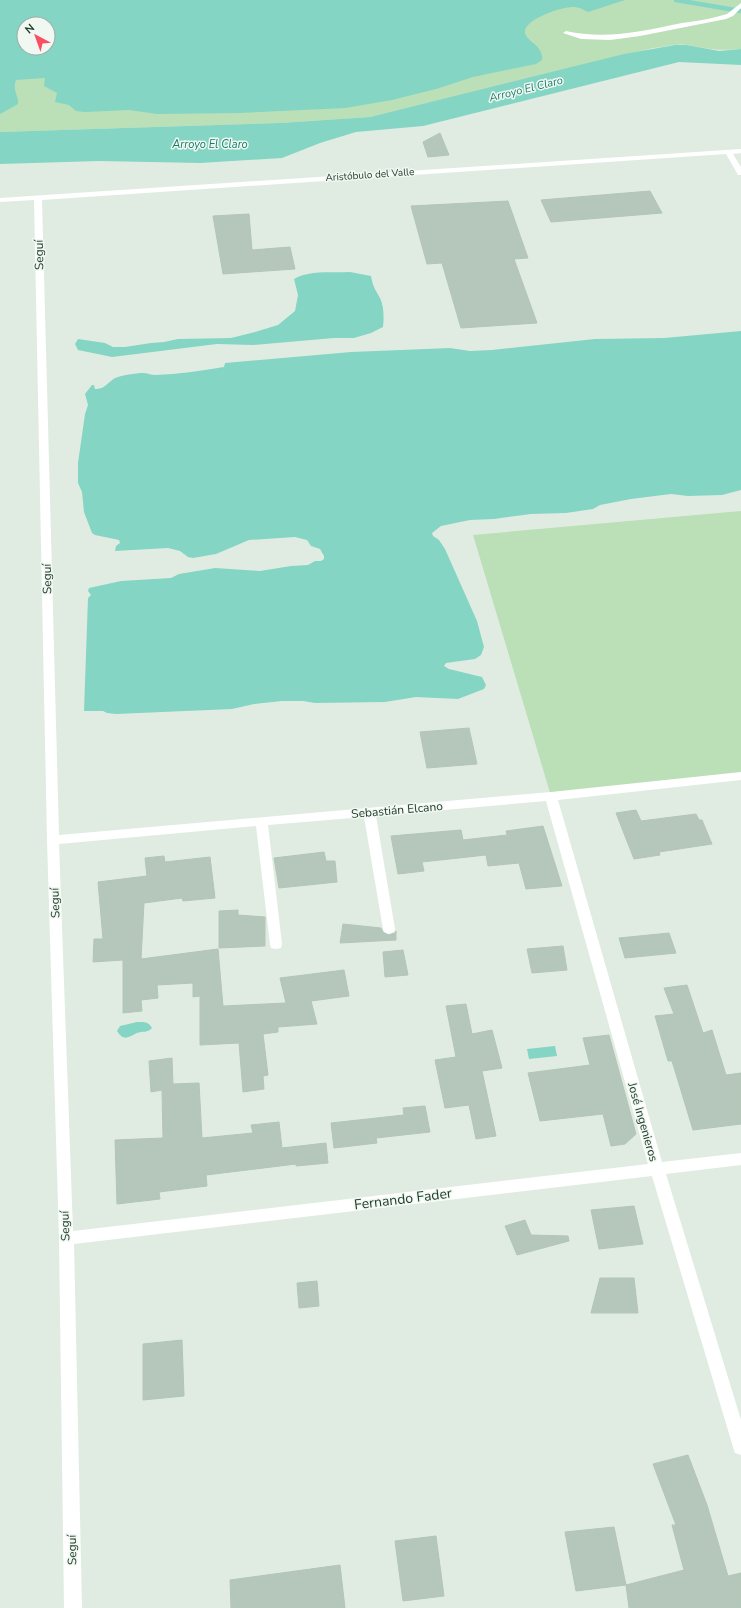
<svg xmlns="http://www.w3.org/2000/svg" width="741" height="1608" font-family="'Nunito Sans',sans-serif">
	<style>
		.green { fill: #bbdfb7; fill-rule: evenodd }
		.water { fill: #84d5c4; fill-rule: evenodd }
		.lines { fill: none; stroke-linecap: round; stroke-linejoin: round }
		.stream { stroke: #84d5c4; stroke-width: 4.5 }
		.building { fill: #b5c7ba; stroke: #b2c6b6 }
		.minor { fill: #fff; fill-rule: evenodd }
		.labels { text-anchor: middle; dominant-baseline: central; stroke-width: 3; stroke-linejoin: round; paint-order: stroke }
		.far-street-label { font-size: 10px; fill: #203d2a; stroke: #f1f8f2 }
		.far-water-label { font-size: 11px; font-style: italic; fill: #167c69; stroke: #f1f8f2 }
		.street-label { font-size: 12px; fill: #203d2a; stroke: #f1f8f2 }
		.near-street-label { font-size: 14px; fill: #203d2a; stroke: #f1f8f2 }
	</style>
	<rect width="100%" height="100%" fill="#e0ece2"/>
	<g class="green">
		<path d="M0,0H741V49C718,51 709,49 688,45C676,43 664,47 653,48L370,117L280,123L0,132ZM24,24H48V48H24Z"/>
		<polygon points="741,511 741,776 551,796 473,535"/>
	</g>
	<g class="water">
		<path d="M0,0H625L588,12C584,10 579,7 574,7C563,6 528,18 525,30C523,41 544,44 542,60L536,64L473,77L436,89L392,100L345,108L239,113L157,114L129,110L85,112L76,111L69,105L55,102L57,93L44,86L45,78L16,80C12,90 19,96 18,104L0,114ZM24,24H48V48H24Z"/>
		<polygon points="675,45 687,45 719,51 741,49 741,65 679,62 423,126 356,132 320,143 282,158 200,163 99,161 0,164 0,132 280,123 370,117 624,54"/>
		<path d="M350,272L371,276C373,287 375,289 380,298C384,306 384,318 383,327L371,333L354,338H334L253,345L217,344L112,357L78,350L75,344L78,339L105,343L113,347H125L151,343L164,342L178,339L231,338L255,332L278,325L295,311L298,295L294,279C309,270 332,273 350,272Z"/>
		<path d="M741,331V490L722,495L688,496L671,494L631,499L600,505L593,509L566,513L531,514L494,519L470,520L441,526L432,533L433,536L439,540L445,549L477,621L484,647L481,655L475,659L446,663L444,666L449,669L482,677L486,685L484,689L458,699L416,697L385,702L315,703L303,701H282L254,704L232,709L116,714L107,713L103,711H84L88,598L91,595L88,591L89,588L121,581L171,578L179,574L215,568L260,571L291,566L308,565L315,561H321L324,559V556L320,549L311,546L307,540L295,537L249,540L216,554L193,558L188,557L180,551L168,548L115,551L116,546L120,543L119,540L95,535L92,533L84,512L82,492L78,483V463L85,414L88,405L85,394L92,385H94L95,389C106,390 109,379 118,377C124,375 138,373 143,373C147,373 151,375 155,375C178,374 201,371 224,367L225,363L351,352L450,348L470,351L492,350L595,339L664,338Z"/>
		<path d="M137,1022C144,1022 148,1021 152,1028C148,1033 142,1031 137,1033C128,1037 124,1042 117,1031L120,1026Z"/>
		<polygon points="555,1046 557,1056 529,1059 527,1049"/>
	</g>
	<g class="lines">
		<polyline class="stream" points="676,0 741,11"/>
	</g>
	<g class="building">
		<polygon points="440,133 449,155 428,157 423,142"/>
		<polygon points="650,191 662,213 551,222 541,200"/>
		<polygon points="508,201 528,258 514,259 537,323 461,328 442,263 427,264 411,206"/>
		<polygon points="249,214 252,250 290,247 295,269 223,274 213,216"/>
		<polygon points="469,728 477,764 427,768 420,732"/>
		<polygon points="636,810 641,821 696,814 699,820 702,820 712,844 659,852 660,855 634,859 616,813"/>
		<polygon points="543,826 562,886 526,889 519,863 488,866 486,855 422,862 424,871 398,874 391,836 461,830 463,840 507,835 506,831"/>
		<polygon points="324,852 326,861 335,861 337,882 279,888 274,858"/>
		<polygon points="164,856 165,862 210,857 215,898 183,901 182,898 144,903 141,959 218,949 223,1006 286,1003 280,978 344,970 349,996 311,1001 317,1024 278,1027 278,1032 263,1034 268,1075 263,1076 264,1089 243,1092 239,1043 200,1045 200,996 193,997 193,983 157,985 158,998 141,1000 142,1011 123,1013 123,960 93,962 94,939 103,939 98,882 147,876 145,858"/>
		<polygon points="238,910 238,915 265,917 265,946 219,948 219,911"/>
		<polygon points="343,924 381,928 383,932 388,935 395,933 396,931 396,940 340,943"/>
		<polygon points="669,933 676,953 625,958 619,938"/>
		<polygon points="563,946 567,970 532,973 527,949"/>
		<polygon points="403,950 408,975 385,977 383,952"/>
		<polygon points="687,985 703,1033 712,1030 726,1075 741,1073 741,1124 693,1130 672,1061 668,1061 655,1016 674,1014 664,988"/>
		<polygon points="466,1004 472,1034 492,1030 502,1068 482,1071 496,1136 476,1139 469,1105 445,1108 435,1060 456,1057 446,1006"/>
		<polygon points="609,1035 636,1134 625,1144 611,1146 603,1114 540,1121 528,1073 590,1065 583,1038"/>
		<polygon points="172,1058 173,1084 199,1083 202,1138 253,1133 251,1125 279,1122 282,1148 326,1143 328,1163 296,1166 296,1164 206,1175 207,1186 159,1192 160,1199 117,1204 115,1140 163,1138 162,1090 151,1092 149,1061"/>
		<polygon points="425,1106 430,1132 376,1138 377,1143 334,1148 331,1123 404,1115 403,1108"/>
		<polygon points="634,1206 643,1244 599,1249 591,1210"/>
		<polygon points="525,1220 531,1235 568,1236 569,1241 517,1255 505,1226"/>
		<polygon points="600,1278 634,1278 638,1313 591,1313"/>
		<polygon points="317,1281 319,1306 299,1308 297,1283"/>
		<polygon points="182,1340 184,1396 143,1400 143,1344"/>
		<polygon points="688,1455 707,1505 728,1576 741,1573 741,1608 629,1608 626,1585 684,1570 672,1525 676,1525 653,1464"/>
		<polygon points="614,1527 626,1585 576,1591 565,1532"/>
		<polygon points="436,1536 444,1596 403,1601 395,1541"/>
		<polygon points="340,1565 345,1608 231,1608 230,1580"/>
	</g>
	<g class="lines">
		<g class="minor">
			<path d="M741,3V8L733,16L726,19L640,36L610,40L581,39L563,33L566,31C606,40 643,31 682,23C694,21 705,20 716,17L727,14Z"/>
			<path d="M741,149V153L733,154L741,167V175H738L726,154L42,200L59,835L551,792L741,772V780L558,800L662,1162L741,1153V1165L666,1174L741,1420V1455L735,1453L733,1447L652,1176L74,1244L82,1608H64L59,1238L47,840L34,200L0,202V198ZM546,801L648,1164L73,1231L59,844L256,826L270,944L271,948L276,949L281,948L282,944L268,825L364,817L383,929L384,932L389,934L394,932L395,929L376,816Z"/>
		</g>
	</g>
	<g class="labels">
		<g class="far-street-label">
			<text transform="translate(370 175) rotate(-4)">Aristóbulo del Valle</text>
		</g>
		<g class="far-water-label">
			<text transform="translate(526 89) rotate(-14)">Arroyo El Claro</text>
			<text x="210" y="144">Arroyo El Claro</text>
		</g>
		<g class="street-label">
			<text transform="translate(39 255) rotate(-91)">Seguí</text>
			<text transform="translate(47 579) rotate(-91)">Seguí</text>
			<text transform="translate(397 810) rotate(-5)">Sebastián Elcano</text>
			<text transform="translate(55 903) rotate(-92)">Seguí</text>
			<text transform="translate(643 1122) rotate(74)">José Ingenieros</text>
			<text transform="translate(65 1226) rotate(-92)">Seguí</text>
			<text transform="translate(72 1550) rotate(-91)">Seguí</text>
		</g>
		<g class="near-street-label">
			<text transform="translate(403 1199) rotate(-7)">Fernando Fader</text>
		</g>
	</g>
	<g transform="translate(36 36) rotate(319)"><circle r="19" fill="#f1f8f2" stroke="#9dada2"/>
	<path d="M0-3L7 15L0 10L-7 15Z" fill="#fa4f63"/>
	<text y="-6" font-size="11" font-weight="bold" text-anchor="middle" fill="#203d2a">N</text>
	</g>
</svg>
